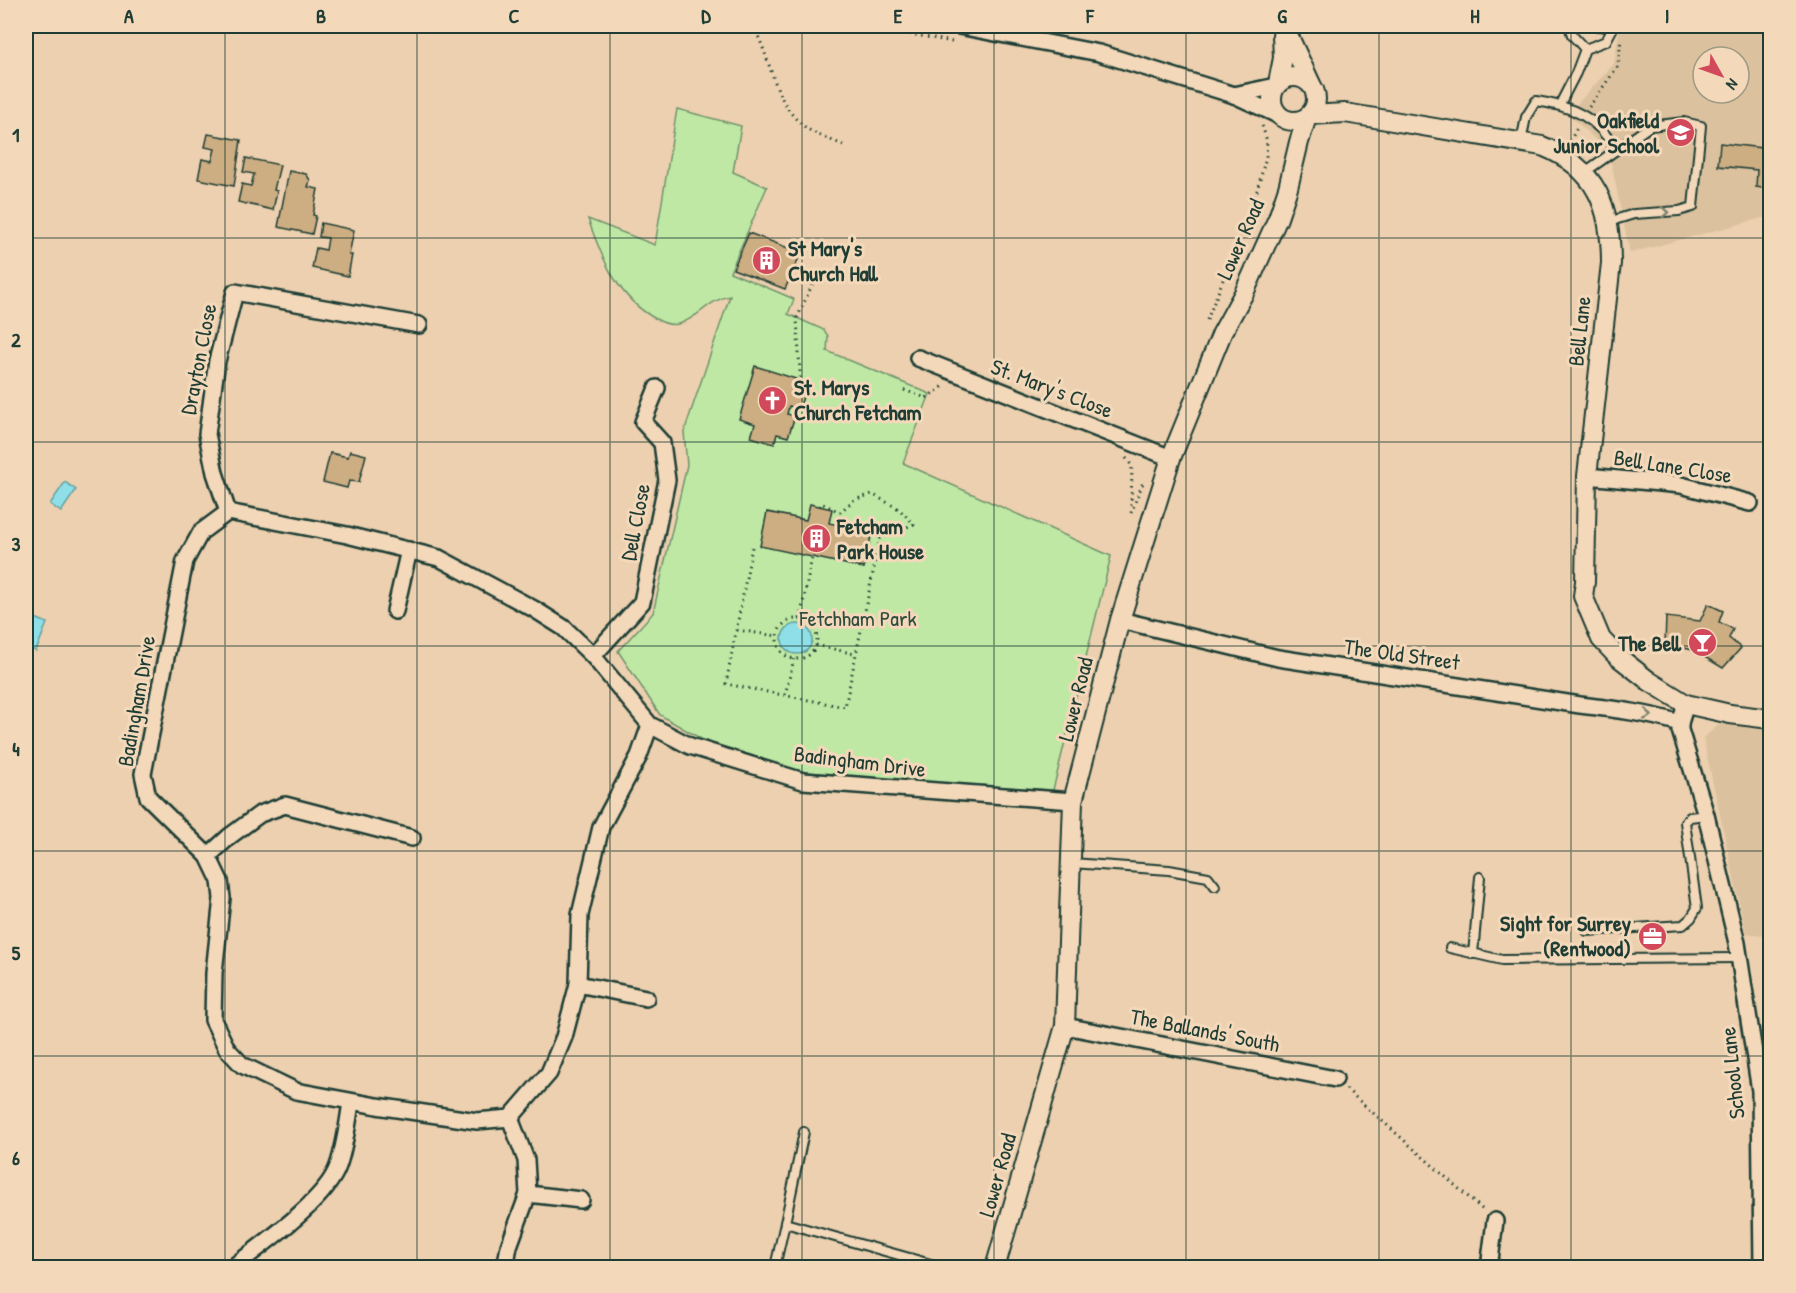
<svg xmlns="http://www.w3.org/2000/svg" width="1796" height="1293" font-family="'Patrick Hand',sans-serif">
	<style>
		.built { fill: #dbc19e; fill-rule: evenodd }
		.green { fill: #bfe8a4; stroke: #6f926c; stroke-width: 1.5 }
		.water { fill: #8edfe7; stroke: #629e9f; stroke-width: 1.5 }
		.building { fill: #cdad82; stroke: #1f3d34; stroke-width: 1.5 }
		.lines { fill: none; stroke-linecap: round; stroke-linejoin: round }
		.service-casing { stroke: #1f3d34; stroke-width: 12 }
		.minor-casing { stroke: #1f3d34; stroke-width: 20 }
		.tertiary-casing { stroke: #1f3d34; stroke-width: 22 }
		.path { stroke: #1f3d34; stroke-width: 3; stroke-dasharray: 1.5 4.5; stroke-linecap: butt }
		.service { stroke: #f3d8ba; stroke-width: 8 }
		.minor { stroke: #f3d8ba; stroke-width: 15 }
		.tertiary { stroke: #f3d8ba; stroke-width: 18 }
		.oneway { stroke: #7e8370 }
		.grid { fill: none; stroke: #1f3d34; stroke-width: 1.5; stroke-opacity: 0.55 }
		.labels { text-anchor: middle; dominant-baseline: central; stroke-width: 6; stroke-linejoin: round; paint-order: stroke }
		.poi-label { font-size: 22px; font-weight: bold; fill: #1f3d34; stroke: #f3d8ba; text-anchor: end }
		.street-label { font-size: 22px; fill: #1f3d34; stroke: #f3d8ba }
		.park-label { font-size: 22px; fill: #2f4e3f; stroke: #f3d8ba }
		.neatline { fill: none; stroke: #1f3d34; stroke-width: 2 }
		.grid-label { font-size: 20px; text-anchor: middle; font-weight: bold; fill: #1f3d34 }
	</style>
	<rect width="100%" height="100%" fill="#ecd0af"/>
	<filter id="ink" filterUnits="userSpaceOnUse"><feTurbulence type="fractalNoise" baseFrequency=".0167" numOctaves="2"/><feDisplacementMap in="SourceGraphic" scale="12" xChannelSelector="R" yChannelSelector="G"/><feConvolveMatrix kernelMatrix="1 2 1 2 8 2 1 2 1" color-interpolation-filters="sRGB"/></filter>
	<g filter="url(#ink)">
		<g class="built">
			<path d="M1620,26H1770V216L1630,253L1609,152L1568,114L1614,64ZM1703,57H1739V93H1703Z"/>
			<polygon points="1720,724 1770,731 1770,936 1746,933 1703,738"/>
		</g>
		<path class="green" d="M677,109L741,126L733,172L767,187L730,272L794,299L788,314L824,330L828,336L827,351L930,394L903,463L1111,556L1053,790L875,779L798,771L703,740L660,715L618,651L653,613L687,465L684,432L730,296C709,299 698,319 678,324C670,326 663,323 656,319C617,298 602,258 588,219L655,245Z"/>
		<g class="water">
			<polygon points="65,482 76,490 61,512 50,504"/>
			<polygon points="33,617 47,623 36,651 26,647 26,638"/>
			<circle cx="797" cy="639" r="15"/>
		</g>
		<g class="building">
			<polygon points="1575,26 1606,26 1605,32 1575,29"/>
			<polygon points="208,134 241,140 234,186 198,179 202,159 212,161 215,149 205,147"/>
			<polygon points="1720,143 1770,149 1770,189 1756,187 1757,170 1718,166"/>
			<polygon points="246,158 280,165 274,190 277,191 273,210 238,202 242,184 251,186 254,174 243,172"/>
			<polygon points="289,171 306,174 310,180 308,187 318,189 313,215 316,216 312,234 278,227"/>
			<polygon points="321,223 354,230 349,255 352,255 348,276 312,268 316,248 326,250 328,238 319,237"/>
			<polygon points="749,233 801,253 785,289 733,269"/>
			<polygon points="755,366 796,379 793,390 804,394 799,409 789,406 787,414 795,416 788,437 777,434 774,444 751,437 755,424 739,419"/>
			<polygon points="350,451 366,455 359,482 349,481 347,488 323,482 330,453 348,457"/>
			<polygon points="810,504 832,509 829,523 872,532 864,568 760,546 767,512 806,520"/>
			<polygon points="1708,604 1723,611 1719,622 1733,629 1729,638 1741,648 1723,668 1693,650 1665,644 1666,617 1700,621"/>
		</g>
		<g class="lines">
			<defs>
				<g id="service">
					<polyline points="1569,26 1572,35 1585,49"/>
					<polyline points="1560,104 1576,73 1585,49 1606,41 1614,26"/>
					<path d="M1521,142L1526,117L1536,101C1572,106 1597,117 1616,150"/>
					<polyline points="1585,172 1650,126 1684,122 1701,126 1693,207 1679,211 1634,214 1608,222"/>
					<polyline points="1072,863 1169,870 1208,877 1215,886"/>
					<polyline points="1587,931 1683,925 1691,918 1697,908 1685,822 1690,817 1706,815"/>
					<polyline points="1450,948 1502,960 1739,958"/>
					<polyline points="1473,954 1480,877"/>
					<polyline points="804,1132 785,1223 945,1268"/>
					<polyline points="775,1267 785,1223"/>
				</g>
				<g id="minor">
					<polyline points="959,26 1099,53 1234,95 1280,116"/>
					<polyline points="1234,95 1276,86"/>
					<polyline points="918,358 1171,458"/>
					<polyline points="1587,476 1681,485 1750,503"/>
					<polyline points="228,512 215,473 207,434 217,361 235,292 419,325"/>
					<polyline points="395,611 409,550"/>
					<path d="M1120,620L1278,658L1580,705C1614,709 1647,713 1680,723"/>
					<polyline points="593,656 642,602 667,480 662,443 643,422 657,388"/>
					<polyline points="1686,704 1680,723 1680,730 1706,815 1737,943 1760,1091 1762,1268"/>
					<polyline points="650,725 639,756 601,827 580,915 578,984 564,1037 549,1073 510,1118 477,1121 377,1106 296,1091 242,1065 227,1049 213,1020 214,973 222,898 220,881 208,856 148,797 143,774 185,561 201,532 228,512 347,535 439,558 534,609 564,628 593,656 650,725 690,746 803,781 1073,801"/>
					<polyline points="208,856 230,836 260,814 285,805 412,838"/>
					<polyline points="578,984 646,998"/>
					<polyline points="1065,1026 1335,1079"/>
					<polyline points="528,1194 581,1200"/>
					<path d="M232,1268C261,1245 326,1201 338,1166C345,1146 348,1123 351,1102"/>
					<polyline points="505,1268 509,1246 528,1194 526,1160 510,1118"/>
					<polyline points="1489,1268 1495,1221"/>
				</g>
				<g id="tertiary">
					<polyline points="1284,26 1311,84"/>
					<circle cx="1294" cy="99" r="22"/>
					<polyline points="1278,83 1283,58 1282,35"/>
					<path d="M1310,115L1345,113L1542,146C1597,168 1611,207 1611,263L1587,476L1585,582L1583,596L1601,639L1617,656L1649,681L1686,704L1730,714L1770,719"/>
					<polyline points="995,1268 1065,1026 1073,801 1120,620 1171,458 1222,333 1244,293 1278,218 1288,188 1299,142 1307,117"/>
				</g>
			</defs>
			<use href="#service" class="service-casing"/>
			<use href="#minor" class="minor-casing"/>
			<use href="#tertiary" class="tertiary-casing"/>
			<g class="path">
				<path d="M753,26C772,59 773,103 805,127C816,135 831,140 843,145"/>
				<polyline points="874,27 952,42"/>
				<polyline points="1589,107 1618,66 1621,39"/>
				<polyline points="1570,141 1578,126"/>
				<polyline points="795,251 801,242"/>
				<polyline points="1207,320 1254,202 1266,157 1267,141 1262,125"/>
				<polyline points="801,390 797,318 814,281"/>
				<polyline points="904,390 926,398 944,386"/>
				<polyline points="1126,458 1132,466 1131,509"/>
				<polyline points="1131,513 1144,480"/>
				<polyline points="752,547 726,684 845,707 880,539 914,524 899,509 872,494 854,500 840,512 821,503 820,506"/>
				<polyline points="800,619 812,557"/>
				<circle cx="797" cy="639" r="20"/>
				<polyline points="737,630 777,636"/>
				<polyline points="816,645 855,654"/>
				<polyline points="785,695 794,659"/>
				<polyline points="1346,1089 1483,1210"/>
			</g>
			<use href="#service" class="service"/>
			<use href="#minor" class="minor"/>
			<use href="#tertiary" class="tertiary"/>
		</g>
		<defs><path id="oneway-chevron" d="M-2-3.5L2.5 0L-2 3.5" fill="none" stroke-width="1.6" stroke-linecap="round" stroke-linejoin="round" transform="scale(1.5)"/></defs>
		<g class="oneway">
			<use href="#oneway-chevron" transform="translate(1665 212) rotate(-5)"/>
			<use href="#oneway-chevron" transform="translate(1648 715) rotate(11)"/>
		</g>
	</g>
	<path class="grid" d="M225,26V1268M417,26V1268M610,26V1268M802,26V1268M994,26V1268M1186,26V1268M1379,26V1268M1571,26V1268M26,238H1770M26,442H1770M26,646H1770M26,851H1770M26,1056H1770"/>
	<defs>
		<symbol id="school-disc" viewBox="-11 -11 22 22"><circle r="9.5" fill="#d1495b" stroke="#f3d8ba"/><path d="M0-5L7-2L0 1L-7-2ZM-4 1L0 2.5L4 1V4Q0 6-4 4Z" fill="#fff"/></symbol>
		<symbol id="building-disc" viewBox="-11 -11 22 22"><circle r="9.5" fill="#d1495b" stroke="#f3d8ba"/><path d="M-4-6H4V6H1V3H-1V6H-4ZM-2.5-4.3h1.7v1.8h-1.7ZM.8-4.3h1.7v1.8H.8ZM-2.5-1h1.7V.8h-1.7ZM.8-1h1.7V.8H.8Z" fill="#fff"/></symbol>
		<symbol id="church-disc" viewBox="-11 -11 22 22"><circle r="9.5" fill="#d1495b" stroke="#f3d8ba"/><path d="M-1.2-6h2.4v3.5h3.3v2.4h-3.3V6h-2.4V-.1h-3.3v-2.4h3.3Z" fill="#fff"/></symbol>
		<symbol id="bar-disc" viewBox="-11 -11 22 22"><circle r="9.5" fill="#d1495b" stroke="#f3d8ba"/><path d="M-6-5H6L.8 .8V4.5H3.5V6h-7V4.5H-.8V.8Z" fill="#fff"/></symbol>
		<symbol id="office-disc" viewBox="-11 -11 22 22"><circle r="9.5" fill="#d1495b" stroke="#f3d8ba"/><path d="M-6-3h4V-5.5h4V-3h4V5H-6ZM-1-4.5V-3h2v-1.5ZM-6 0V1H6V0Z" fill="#fff"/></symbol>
	</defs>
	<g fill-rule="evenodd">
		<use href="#school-disc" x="1664" y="116" width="33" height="33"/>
		<use href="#building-disc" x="750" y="244" width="33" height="33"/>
		<use href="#church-disc" x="756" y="384" width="33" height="33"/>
		<use href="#building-disc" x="800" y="522" width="33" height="33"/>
		<use href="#bar-disc" x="1686" y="626" width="33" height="33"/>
		<use href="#office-disc" x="1636" y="920" width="33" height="33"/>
	</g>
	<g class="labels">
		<g class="poi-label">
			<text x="1659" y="120">Oakfield<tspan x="1659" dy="25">Junior School</tspan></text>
			<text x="788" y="248" text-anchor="start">St Mary's<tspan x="788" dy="25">Church Hall</tspan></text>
			<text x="794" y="387" text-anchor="start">St. Marys<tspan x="794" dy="25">Church Fetcham</tspan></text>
			<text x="837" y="526" text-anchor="start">Fetcham<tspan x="837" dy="25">Park House</tspan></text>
			<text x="1681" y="643">The Bell</text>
			<text x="1631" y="923">Sight for Surrey<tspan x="1631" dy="25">(Rentwood)</tspan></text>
		</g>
		<g class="street-label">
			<text transform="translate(1240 239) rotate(-66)">Lower Road</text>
			<text transform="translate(1579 331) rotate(-84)">Bell Lane</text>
			<text transform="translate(198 359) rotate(-79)">Drayton Close</text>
			<text transform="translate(1052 388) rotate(21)">St. Mary's Close</text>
			<text transform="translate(1673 466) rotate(9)">Bell Lane Close</text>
			<text transform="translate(635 522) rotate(-79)">Dell Close</text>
			<text transform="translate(1402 654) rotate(8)">The Old Street</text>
			<text transform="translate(1075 699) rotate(-76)">Lower Road</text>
			<text transform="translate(136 701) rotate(-80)">Badingham Drive</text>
			<text transform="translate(860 761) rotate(7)">Badingham Drive</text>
			<text transform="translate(1205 1030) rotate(11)">The Ballands' South</text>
			<text transform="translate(1732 1073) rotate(-96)">School Lane</text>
			<text transform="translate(997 1175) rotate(-74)">Lower Road</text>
		</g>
		<g class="park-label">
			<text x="858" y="618">Fetchham Park</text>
		</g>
	</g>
	<rect width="1796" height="1293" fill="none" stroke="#f3d8ba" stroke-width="66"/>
	<g transform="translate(1721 75) rotate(130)"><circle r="28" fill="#f3d8ba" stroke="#9e9a84" stroke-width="1.5"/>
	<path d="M0-4.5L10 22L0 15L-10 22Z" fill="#d1495b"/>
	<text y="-9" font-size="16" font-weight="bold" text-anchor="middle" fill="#1f3d34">N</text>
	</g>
	<rect x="33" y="33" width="1730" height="1227" class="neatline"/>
	<g class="grid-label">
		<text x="129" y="23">A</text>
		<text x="321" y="23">B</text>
		<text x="514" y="23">C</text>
		<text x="706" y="23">D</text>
		<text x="898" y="23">E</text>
		<text x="1090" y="23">F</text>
		<text x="1282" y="23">G</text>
		<text x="1475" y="23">H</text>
		<text x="1667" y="23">I</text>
		<text x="16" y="142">1</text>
		<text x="16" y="347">2</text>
		<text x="16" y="551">3</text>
		<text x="16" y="756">4</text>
		<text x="16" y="960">5</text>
		<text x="16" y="1165">6</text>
	</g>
</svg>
